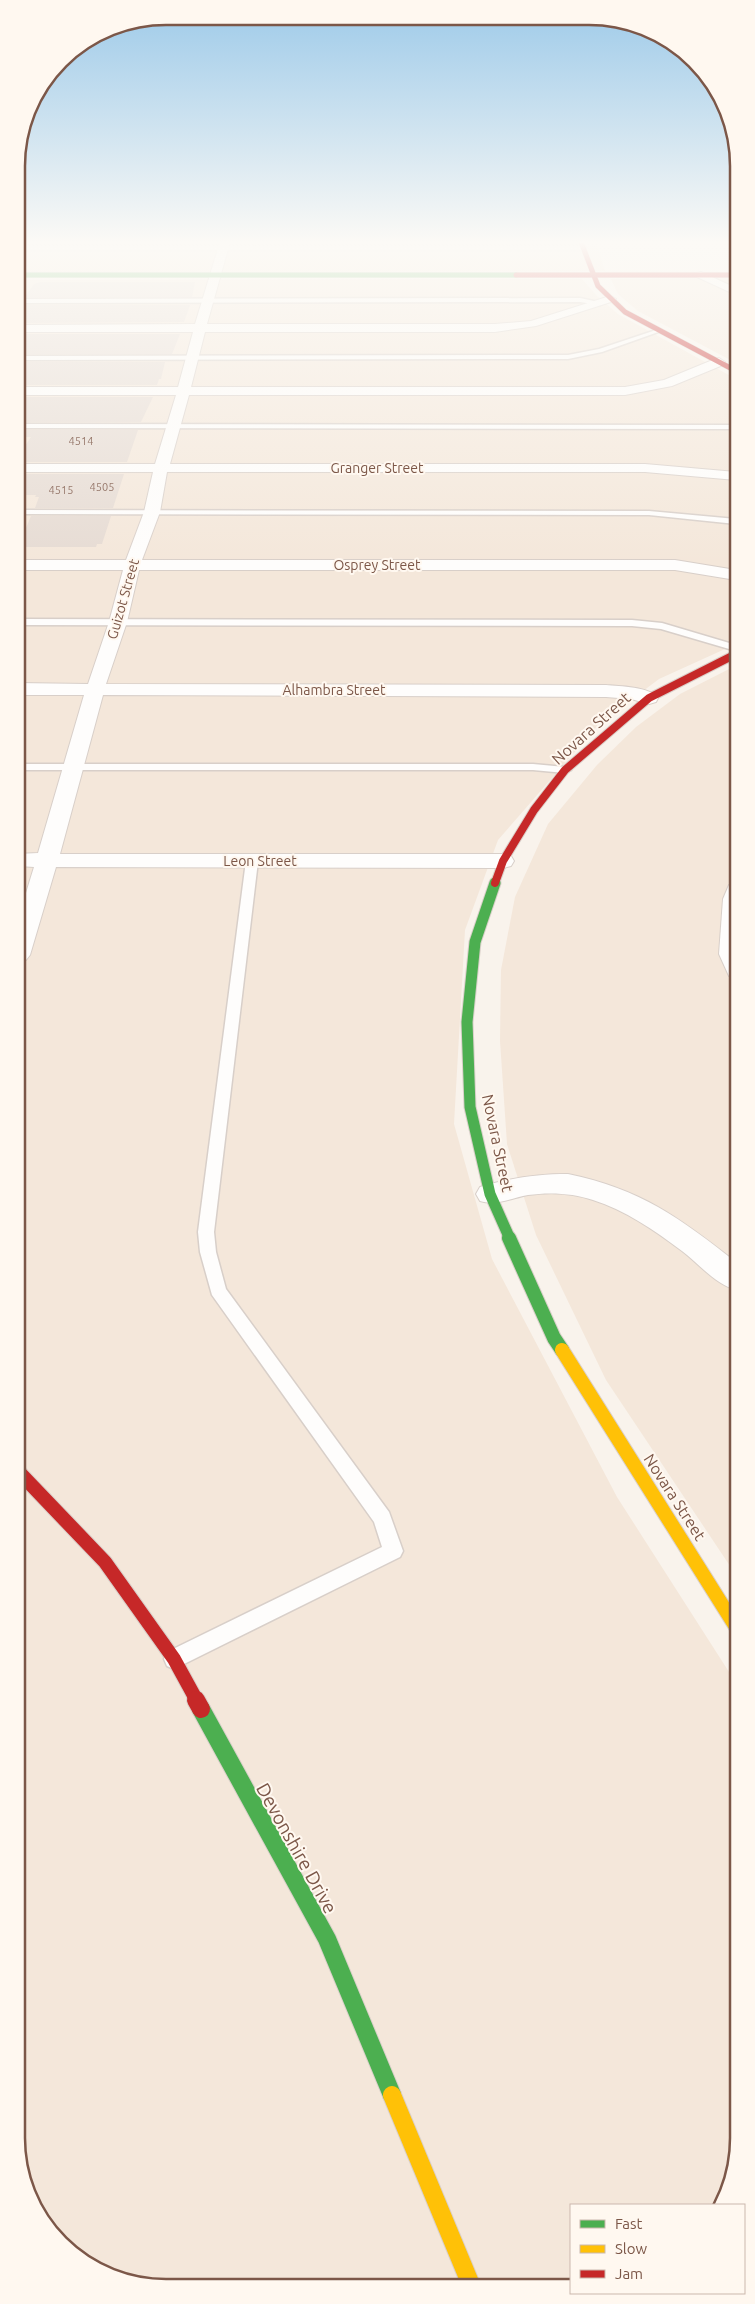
<svg xmlns="http://www.w3.org/2000/svg" width="755" height="2304" font-family="Ubuntu,sans-serif">
	<style>
		.residential { fill: #f4e7da }
		.building { fill: #e6dbd3 }
		.lines { fill: none; stroke-linecap: round; stroke-linejoin: round }
		.lane-casing { stroke: #d8cfc9; stroke-width: 3 }
		.street-casing { stroke: #d8cfc9; stroke-width: 2 }
		.fast-far3-casing { stroke: #dad0ca; stroke-width: 6 }
		.fast-far2-casing { stroke: #dad0ca; stroke-width: 13 }
		.fast-far1-casing { stroke: #dad0ca; stroke-width: 16 }
		.fast-casing { stroke: #dad0ca; stroke-width: 20 }
		.slow-far1-casing { stroke: #dad0ca; stroke-width: 16 }
		.slow-casing { stroke: #dad0ca; stroke-width: 20 }
		.jam-far3-casing { stroke: #dad0ca; stroke-width: 6 }
		.jam-far2-casing { stroke: #dad0ca; stroke-width: 10 }
		.jam-far1-casing { stroke: #dad0ca; stroke-width: 16 }
		.jam-casing { stroke: #dad0ca; stroke-width: 20 }
		.lane { fill: #fefdfc; fill-rule: evenodd }
		.street { fill: #fefdfc; fill-rule: evenodd }
		.fast-far3 { stroke: #4caf50; stroke-width: 5 }
		.fast-far2 { stroke: #4caf50; stroke-width: 11 }
		.fast-far1 { stroke: #4caf50; stroke-width: 14 }
		.fast { stroke: #4caf50; stroke-width: 18 }
		.slow-far1 { stroke: #ffc107; stroke-width: 14 }
		.slow { stroke: #ffc107; stroke-width: 18 }
		.jam-far3 { stroke: #c62828; stroke-width: 5 }
		.jam-far2 { stroke: #c62828; stroke-width: 8 }
		.jam-far1 { stroke: #c62828; stroke-width: 14 }
		.jam { stroke: #c62828; stroke-width: 18 }
		.labels { text-anchor: middle; dominant-baseline: central; stroke-width: 4; stroke-linejoin: round; paint-order: stroke }
		.far-number-label { font-size: 11px; fill: #987a6d }
		.far-street-label { font-size: 14px; fill: #7c5748; stroke: #fff8f0 }
		.street-label { font-size: 16px; fill: #7c5748; stroke: #fff8f0 }
		.near-street-label { font-size: 19px; fill: #7c5748; stroke: #fff8f0 }
		.rim { fill: none; stroke: #7c5748; stroke-width: 2.5 }
	</style>
	<rect width="100%" height="100%" fill="#f9f3ec"/>
	<g class="residential">
		<polygon points="17,242 596,242 605,271 17,272"/>
		<polygon points="736,278 736,363 638,311 618,294 611,279"/>
		<polygon points="582,279 597,296 618,314 736,379 736,644 659,679 599,724 498,840 465,930 454,1124 492,1259 617,1497 738,1686 738,2147 727,2195 721,2205 571,2205 571,2285 137,2285 100,2272 60,2244 36,2213 19,2167 17,280"/>
		<polygon points="737,665 738,1578 606,1380 536,1235 507,1144 500,1041 501,970 515,897 548,824 597,765 636,727 680,694"/>
	</g>
	<g class="building">
		<polygon points="40,282 195,282 192,297 25,297 34,284"/>
		<polygon points="20,305 190,305 184,322 17,323 17,309"/>
		<polygon points="17,334 180,334 172,354 17,354"/>
		<polygon points="17,362 165,362 161,379 159,379 157,385 17,385"/>
		<polygon points="17,397 153,397 141,422 17,422"/>
		<polygon points="21,430 138,430 127,462 17,462 17,458 31,437 18,437"/>
		<polygon points="17,474 124,474 113,508 35,508 39,497 35,497 36,495 17,495"/>
		<polygon points="31,516 111,516 102,544 97,544 96,547 18,547"/>
	</g>
	<g class="lines">
		<defs>
			<g id="lane">
				<polygon points="17,246 583,246 586,248 583,250 17,250"/>
				<polygon points="580,298 603,303 600,305 580,302 17,303 17,299"/>
				<polygon points="656,330 661,331 602,352 568,359 17,360 17,356 568,355 599,349"/>
				<polygon points="17,424 736,425 736,429 17,428"/>
				<polygon points="17,510 649,511 736,519 736,524 649,515 17,514"/>
				<polygon points="17,619 632,620 662,623 736,645 736,651 661,629 632,626 17,625"/>
				<polygon points="17,764 533,764 565,767 571,770 565,773 533,770 17,770"/>
				<polygon points="252,857 258,861 214,1232 216,1252 226,1289 389,1512 403,1551 400,1557 174,1669 167,1666 164,1659 167,1652 382,1547 374,1522 212,1295 200,1252 198,1232 246,861"/>
			</g>
			<g id="street">
				<path d="M220,242H230L207,324H495L531,321L610,296L616,299L614,301L536,326L495,332H205L191,387H625L664,380L715,359L719,358L725,362L723,365L672,386L625,395H189L170,464H645L736,472V480L645,472H167L160,512L142,560H675L736,570V580L675,570H139L127,622L106,684L606,685C619,686 651,687 658,698L656,702L649,704L631,699L606,697L103,695L60,854H503L511,856L514,861L511,866L503,868L56,867L30,955L26,960L18,962V919L34,867L18,866L17,854L38,853L84,695H17V683L88,684L109,622L123,570H17V560H126L144,512L153,472H17V464H155L176,395H17V387H178L193,332H17V325L195,324Z"/>
				<polygon points="701,272 736,288 736,295 697,277 697,273"/>
				<polygon points="737,883 737,978 729,976 719,954 723,899 729,885"/>
				<path d="M568,1174C641,1189 680,1218 737,1263V1290C716,1285 699,1264 682,1251C654,1230 625,1210 593,1200C573,1193 549,1192 528,1195C512,1198 496,1206 480,1201L476,1194L480,1187C510,1178 537,1174 568,1174Z"/>
			</g>
			<polyline id="fast-far3" points="17,275 516,275"/>
			<polyline id="fast-far2" points="495,883 475,942 467,1022 470,1107 490,1194 510,1239"/>
			<polyline id="fast-far1" points="509,1238 554,1338 562,1350"/>
			<polyline id="fast" points="201,1709 327,1939 392,2095"/>
			<polyline id="slow-far1" points="562,1350 738,1630"/>
			<polyline id="slow" points="392,2095 471,2285"/>
			<g id="jam-far3">
				<polyline points="581,242 598,286 625,312 736,371"/>
				<polyline points="516,275 736,275"/>
			</g>
			<polyline id="jam-far2" points="495,883 503,861 534,810 565,770 649,698 736,654"/>
			<polyline id="jam-far1" points="18,1471 105,1562 174,1659 197,1701"/>
			<polyline id="jam" points="196,1700 201,1709"/>
		</defs>
		<use href="#lane" class="lane-casing"/>
		<use href="#street" class="street-casing"/>
		<use href="#fast-far3" class="fast-far3-casing"/>
		<use href="#fast-far2" class="fast-far2-casing"/>
		<use href="#fast-far1" class="fast-far1-casing"/>
		<use href="#fast" class="fast-casing"/>
		<use href="#slow-far1" class="slow-far1-casing"/>
		<use href="#slow" class="slow-casing"/>
		<use href="#jam-far3" class="jam-far3-casing"/>
		<use href="#jam-far2" class="jam-far2-casing"/>
		<use href="#jam-far1" class="jam-far1-casing"/>
		<use href="#jam" class="jam-casing"/>
		<use href="#lane" class="lane"/>
		<use href="#street" class="street"/>
		<use href="#fast-far3" class="fast-far3"/>
		<use href="#fast-far2" class="fast-far2"/>
		<use href="#fast-far1" class="fast-far1"/>
		<use href="#fast" class="fast"/>
		<use href="#slow-far1" class="slow-far1"/>
		<use href="#slow" class="slow"/>
		<use href="#jam-far3" class="jam-far3"/>
		<use href="#jam-far2" class="jam-far2"/>
		<use href="#jam-far1" class="jam-far1"/>
		<use href="#jam" class="jam"/>
	</g>
	<linearGradient id="sky" x2="0" y2="1"><stop stop-color="#9dcae9"/><stop offset="0.43" stop-color="#fcfaf6"/><stop offset="1" stop-color="#fcfaf6" stop-opacity="0"/></linearGradient>
	<rect width="755" height="564" fill="url(#sky)"/>
	<g class="labels">
		<g class="far-number-label">
			<text x="81" y="441">4514</text>
			<text x="102" y="487">4505</text>
			<text x="61" y="490">4515</text>
		</g>
		<g class="far-street-label">
			<text x="377" y="468">Granger Street</text>
			<text x="377" y="565">Osprey Street</text>
			<text transform="translate(123 599) rotate(-74)">Guizot Street</text>
			<text x="334" y="690">Alhambra Street</text>
			<text x="260" y="861">Leon Street</text>
		</g>
		<g class="street-label">
			<text transform="translate(591 728) rotate(-42)">Novara Street</text>
			<text transform="translate(498 1143) rotate(78)">Novara Street</text>
			<text transform="translate(675 1497) rotate(57)">Novara Street</text>
		</g>
		<g class="near-street-label">
			<text transform="translate(297 1848) rotate(61)">Devonshire Drive</text>
		</g>
	</g>
	<path d="M0 0H755V2304H0ZM166 25H589A141 141 0 0 1 730 166V2138A141 141 0 0 1 589 2279H166A141 141 0 0 1 25 2138V166A141 141 0 0 1 166 25Z" fill="#fff8f0" fill-rule="evenodd"/>
	<path class="rim" d="M166 25H589A141 141 0 0 1 730 166V2138A141 141 0 0 1 589 2279H166A141 141 0 0 1 25 2138V166A141 141 0 0 1 166 25Z"/>
	<rect x="570" y="2204" width="175" height="90" fill="#fff8f0" stroke="#cbb8ad"/>
	<rect x="580" y="2220" width="25" height="8" fill="#4caf50" stroke="#cbb8ad"/>
	<text x="615" y="2229" font-size="15" fill="#7c5748">Fast</text>
	<rect x="580" y="2245" width="25" height="8" fill="#ffc107" stroke="#cbb8ad"/>
	<text x="615" y="2254" font-size="15" fill="#7c5748">Slow</text>
	<rect x="580" y="2270" width="25" height="8" fill="#c62828" stroke="#cbb8ad"/>
	<text x="615" y="2279" font-size="15" fill="#7c5748">Jam</text>
</svg>
